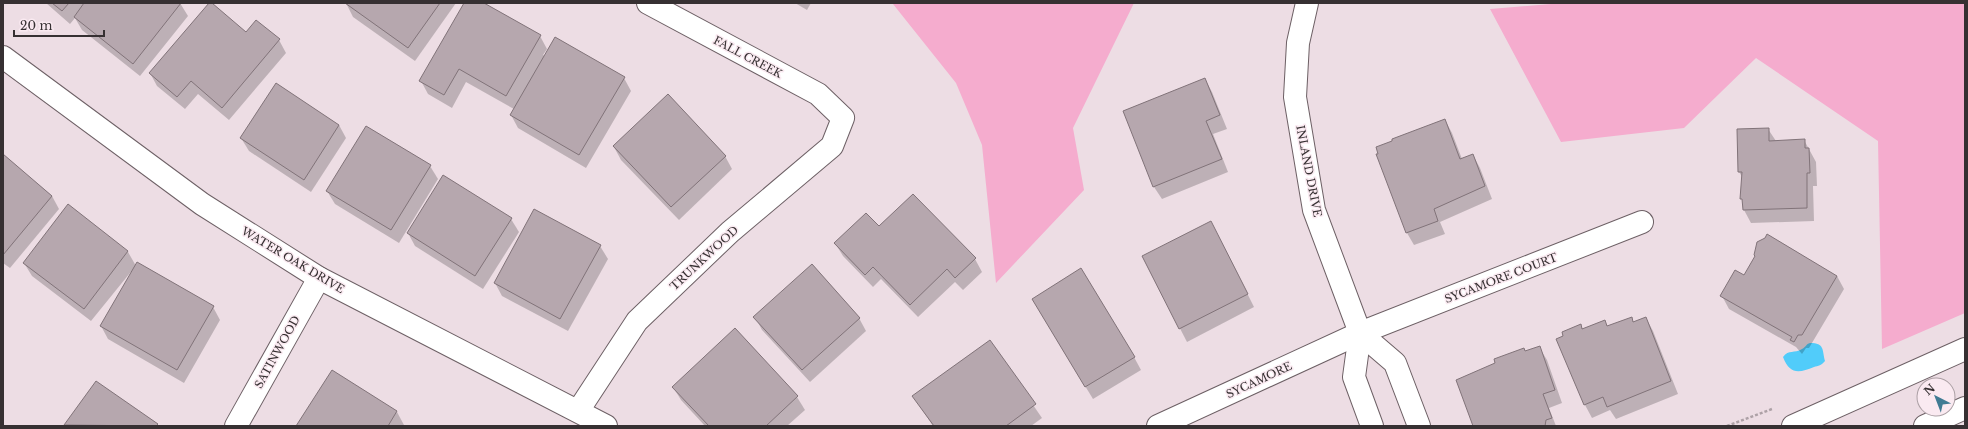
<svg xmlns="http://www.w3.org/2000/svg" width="1968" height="429" font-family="'Libre Baskerville',serif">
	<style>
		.green { fill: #f5acce }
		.water { fill: #51ccfa }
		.shadow { fill: #0003 }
		.building { fill: #b6a7ae; stroke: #817379 }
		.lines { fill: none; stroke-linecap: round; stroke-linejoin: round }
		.minor-casing { stroke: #6d6065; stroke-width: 24 }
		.secondary-casing { stroke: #6d6065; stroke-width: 24 }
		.path { stroke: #ada1a6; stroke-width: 2.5; stroke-dasharray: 3 2; stroke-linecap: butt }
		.minor { stroke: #fff; stroke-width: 22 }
		.secondary { stroke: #fff; stroke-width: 22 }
		.labels { text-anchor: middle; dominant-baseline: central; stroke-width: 3; stroke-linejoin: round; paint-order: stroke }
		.street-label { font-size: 11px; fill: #363032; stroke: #faeaf1 }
	</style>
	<rect width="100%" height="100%" fill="#eddde4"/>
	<g class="green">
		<polygon points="884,3 1134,3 1073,128 1084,190 996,283 982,145 956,83 893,4"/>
		<polygon points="1563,3 1965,3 1965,313 1882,349 1878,141 1756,58 1684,128 1561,142 1490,9"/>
	</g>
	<path class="water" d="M1810,343C1825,343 1822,350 1825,361C1822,365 1818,366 1814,367C1799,373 1790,375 1783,357C1789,349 1794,354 1802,349C1806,347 1806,344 1810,343Z"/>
	<g class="shadow">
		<polygon points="46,3 180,3 188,16 140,76 82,30 75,18 70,24"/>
		<polygon points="210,3 246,33 279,40 286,53 229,120 198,94 185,109 157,86 150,73"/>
		<polygon points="346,3 456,3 415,61 353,17"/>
		<polygon points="465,3 482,3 540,36 547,49 543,55 545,56 624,78 631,91 586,168 518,128 511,115 514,109 466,82 452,108 428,94 421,81"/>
		<polygon points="795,3 811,3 807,10"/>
		<polygon points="1205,79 1212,92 1227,129 1213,134 1228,172 1162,199 1154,187 1124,111"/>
		<polygon points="1445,120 1452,133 1462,159 1473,155 1480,168 1492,199 1440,222 1445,234 1414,245 1407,233"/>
		<polygon points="339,125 346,138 311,192 249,151 241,138"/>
		<polygon points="1768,129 1776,141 1804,140 1816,162 1817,186 1813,186 1814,221 1751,223 1744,210 1741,186 1743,186 1743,178 1739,172"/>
		<polygon points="614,147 725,156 732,169 679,220 621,160"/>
		<polygon points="3,156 52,196 59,209 10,268 3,263"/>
		<polygon points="430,166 438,179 399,243 335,204 327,191"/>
		<polygon points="444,177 511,219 519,232 483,289 415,246 408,233"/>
		<polygon points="68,206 128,252 136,266 213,307 220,320 184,383 108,339 101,326 134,268 91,321 32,276 24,263"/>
		<polygon points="1218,235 1254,307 1187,342 1143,257"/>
		<polygon points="835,243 975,259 982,272 963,290 955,282 918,317 881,279 873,287 843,256"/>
		<polygon points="600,246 608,259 568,331 502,296 495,283"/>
		<polygon points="1744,276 1837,276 1844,289 1809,348 1806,348 1802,354 1796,347 1729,309 1722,296"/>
		<polygon points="1040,312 1134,357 1141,370 1093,399"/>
		<polygon points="755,317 859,318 866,331 810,382 762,330"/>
		<polygon points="1631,318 1634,323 1646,318 1653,331 1678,394 1616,419 1610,410 1592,418 1585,405 1558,339 1581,326 1583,329 1604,321 1608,327"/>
		<polygon points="989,341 1042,418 1031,426 933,426 913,396"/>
		<polygon points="1539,347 1547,360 1562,403 1549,408 1556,426 1474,426 1525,352"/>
		<polygon points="96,382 157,424 158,426 66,426"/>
		<polygon points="673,387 797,397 805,410 787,426 705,426 681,400"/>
		<polygon points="397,412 404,425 403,426 297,426"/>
	</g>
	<g class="building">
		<polygon points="52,3 69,3 62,11"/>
		<polygon points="84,3 181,3 133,64 74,17"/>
		<polygon points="209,3 212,3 246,32 256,20 280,39 222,108 191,81 177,97 149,73"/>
		<polygon points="345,3 440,3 408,48"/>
		<polygon points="464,3 484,3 541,35 506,96 459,69 444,95 419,81"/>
		<polygon points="555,37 625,77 579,155 510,115"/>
		<polygon points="1205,78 1220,115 1206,121 1222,159 1153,187 1123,111"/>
		<polygon points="276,83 339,125 304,180 240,138"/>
		<polygon points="668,94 726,156 671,207 613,146"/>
		<polygon points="1445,119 1460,159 1473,154 1485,186 1434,209 1438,221 1406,233 1376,154 1378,154 1376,147 1392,141 1392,139"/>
		<polygon points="366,126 431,165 391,230 326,191"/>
		<polygon points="1769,128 1769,141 1805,139 1805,148 1809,148 1810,173 1807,173 1807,208 1743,210 1742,199 1740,199 1742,172 1738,172 1737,129"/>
		<polygon points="3,154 52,196 3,255"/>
		<polygon points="443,175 512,218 475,276 407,233"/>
		<polygon points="913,194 976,258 955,278 947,269 910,305 873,267 865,275 834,243 866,213 879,226"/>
		<polygon points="68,204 128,251 84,309 23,263"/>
		<polygon points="534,209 601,245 560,319 494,283"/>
		<polygon points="1211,221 1248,294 1179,329 1142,256"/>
		<polygon points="1767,234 1837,276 1802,335 1798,335 1794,342 1790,340 1792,337 1720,296 1735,270 1744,275 1755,256 1754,255 1757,242 1765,238"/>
		<polygon points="137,262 214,306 177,370 100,326"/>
		<polygon points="812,264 860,318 802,370 753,317"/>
		<polygon points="1081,268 1135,357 1085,387 1032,299"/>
		<polygon points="1632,317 1633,322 1646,317 1671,381 1607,407 1603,397 1584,405 1556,339 1563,336 1562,332 1581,324 1582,329 1605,320 1607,326"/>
		<polygon points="735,328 798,396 766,426 709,426 672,387"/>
		<polygon points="990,340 1036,404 1006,426 934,426 912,396"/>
		<polygon points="1540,346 1555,390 1543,394 1552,418 1546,420 1545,426 1473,426 1456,380 1495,363 1494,359 1524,348 1525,351"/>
		<polygon points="332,370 397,411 388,426 296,426"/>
		<polygon points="96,381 158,424 156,426 64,425"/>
	</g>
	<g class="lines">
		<defs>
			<g id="minor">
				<polyline points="1307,3 1298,43 1295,97 1314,210 1360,333 1354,377 1372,426"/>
				<polyline points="3,57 202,204 319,278 606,426"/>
				<polyline points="1360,333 1395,363 1419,426"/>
				<polyline points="578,411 637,321 730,232 832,146 843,118 818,94 648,3"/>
				<polyline points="236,426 319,278"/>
				<polyline points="1158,426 1360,333 1642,222"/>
			</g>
			<g id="secondary">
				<polyline points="1793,426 1965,349"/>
				<polyline points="1925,426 1965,408"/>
			</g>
		</defs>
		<use href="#minor" class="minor-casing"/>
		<use href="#secondary" class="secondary-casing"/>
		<polyline class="path" points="1727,426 1772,409"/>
		<use href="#minor" class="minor"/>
		<use href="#secondary" class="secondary"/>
	</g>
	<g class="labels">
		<g class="street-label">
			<text transform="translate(748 57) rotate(28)">FALL CREEK</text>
			<text transform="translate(1309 171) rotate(79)">INLAND DRIVE</text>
			<text transform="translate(704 258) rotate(-43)">TRUNKWOOD</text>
			<text transform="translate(293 260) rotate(31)">WATER OAK DRIVE</text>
			<text transform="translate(1501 278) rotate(-21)">SYCAMORE COURT</text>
			<text transform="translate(277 352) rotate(-61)">SATINWOOD</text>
			<text transform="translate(1259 380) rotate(-25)">SYCAMORE</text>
		</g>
	</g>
	<rect width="1968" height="429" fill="none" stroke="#363032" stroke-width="8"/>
	<g transform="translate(1936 397) rotate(318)"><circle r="19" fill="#faeaf1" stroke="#aca0a5"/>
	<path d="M0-3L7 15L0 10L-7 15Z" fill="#407b93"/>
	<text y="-6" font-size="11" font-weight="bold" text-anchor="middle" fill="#363032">N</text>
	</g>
	<path d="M14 30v6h90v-6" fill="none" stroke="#363032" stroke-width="2"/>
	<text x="20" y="30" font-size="12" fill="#363032" stroke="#faeaf1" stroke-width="3" paint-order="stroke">20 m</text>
</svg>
